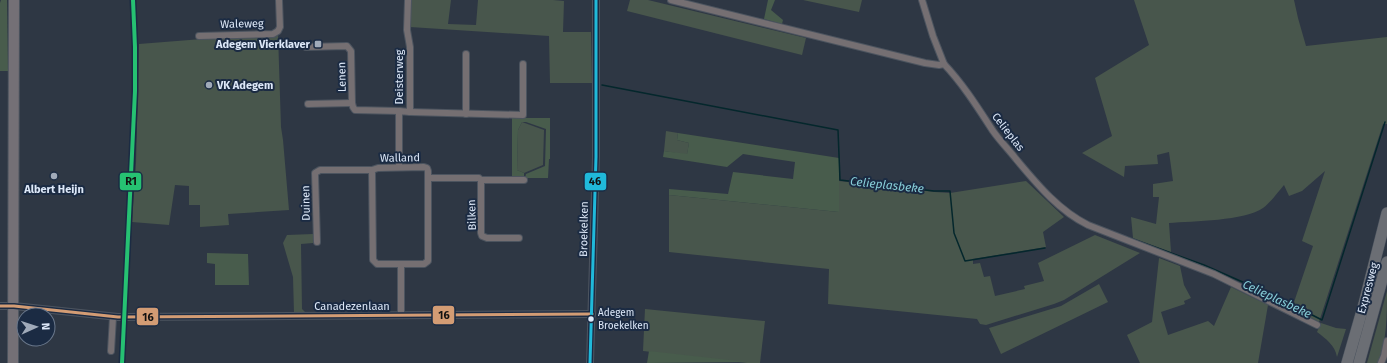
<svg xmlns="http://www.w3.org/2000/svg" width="1387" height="363" font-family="'Fira Sans',sans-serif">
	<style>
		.green { fill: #48564c }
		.forest { fill: #485c4c }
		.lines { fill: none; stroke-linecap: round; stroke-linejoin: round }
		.stream { stroke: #04272c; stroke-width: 1.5 }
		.street-casing { stroke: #4c545f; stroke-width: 8 }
		.primary-casing { stroke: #4c545f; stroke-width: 12 }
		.highway-casing { stroke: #4c545f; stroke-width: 12 }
		.street { stroke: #756f72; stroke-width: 6 }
		.primary { stroke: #747076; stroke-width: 10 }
		.highway { stroke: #6b6e74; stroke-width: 11 }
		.bus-1-casing { stroke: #1b2b43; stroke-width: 6 }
		.bus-2-casing { stroke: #1b2b43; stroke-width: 6 }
		.bus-1 { stroke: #d39c74; stroke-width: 3 }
		.bus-2 { stroke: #20b9da; stroke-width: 3 }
		.rail-1-casing { stroke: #1b2b43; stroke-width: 7 }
		.rail-1 { stroke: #26c172; stroke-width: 4 }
		.poi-dot { fill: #a0aab9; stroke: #1b2b43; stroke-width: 1.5 }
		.bus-dot { fill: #dde8f8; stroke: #1b2b43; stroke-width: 1.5 }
		.labels { text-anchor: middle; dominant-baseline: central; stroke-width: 4; stroke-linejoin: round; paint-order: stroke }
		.bus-label { font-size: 10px; fill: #dde8f8; stroke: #1b2b43; text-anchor: start }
		.street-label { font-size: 11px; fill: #dde8f8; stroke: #1b2b43 }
		.poi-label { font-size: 11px; font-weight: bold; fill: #dde8f8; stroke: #1b2b43; text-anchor: end }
		.water-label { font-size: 12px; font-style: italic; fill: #87ced8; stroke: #1b2b43 }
		.line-badge { stroke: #1b2b43; stroke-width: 1.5 }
		.pale-badge-label { font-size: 11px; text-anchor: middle; font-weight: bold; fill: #111 }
	</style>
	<rect width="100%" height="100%" fill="#2e3744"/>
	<g class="green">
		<polygon points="411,0 451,0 448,24 476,25 478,0 553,0 564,1 563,32 591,32 592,83 550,83 549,36 410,27"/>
		<polygon points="630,0 648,0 806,38 802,55 627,11"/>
		<polygon points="803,0 862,0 859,12"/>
		<path d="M1134,0H1294L1298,18L1306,46L1387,37V124H1383L1319,322L1292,308L1313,246L1302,241L1325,171L1302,191L1289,196L1284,185C1278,192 1271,202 1263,208C1245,221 1193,221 1169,223L1171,252L1133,238L1131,217L1156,224L1159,197H1153V184L1173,181L1169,152L1157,155L1158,164L1125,166L1124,177L1082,153L1112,136L1095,78L1149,45Z"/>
		<polygon points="278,34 281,127 283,140 289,210 228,214 229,225 200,227 200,205 189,205 189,186 175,185 169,225 132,222 136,163 139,44 202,39 270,37"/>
		<polygon points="522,122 544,130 543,165 524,173 517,170 518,130"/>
		<polygon points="666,131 678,133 677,140 689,143 687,155 664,151"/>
		<polygon points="839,181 935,192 950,193 1026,181 1064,217 1043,232 1046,247 973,259 973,264 980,263 984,277 990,276 995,296 1025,289 1024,286 1044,281 1038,263 1095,235 1140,253 1064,300 1054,304 986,325 980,324 977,319 828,304 829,269 669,252 669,195 839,212"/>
		<polygon points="313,234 313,243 301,244 302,309 306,313 294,313 293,277 283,243 287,235"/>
		<polygon points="1159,258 1180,266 1184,285 1191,298 1184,301 1185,304 1161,312 1168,335 1208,321 1214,326 1231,287 1268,305 1258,363 1140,363 1127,335 1152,322"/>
		<polygon points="1099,284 1108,302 1001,354 989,328 1061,306"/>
		<path d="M1387,291C1387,317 1387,338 1378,363H1367Z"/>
		<polygon points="645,309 765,321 760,363 747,363 643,351"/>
		<path d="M1321,323L1336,328L1346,329L1337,357C1335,345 1326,339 1317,332Z"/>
	</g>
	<g class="forest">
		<polygon points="1,0 7,0 8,71 0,71 0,3"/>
		<polygon points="768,0 775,0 771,10 783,20 782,24 764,19"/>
		<polygon points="512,118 550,118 550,159 549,159 548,178 525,178 526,174 545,166 546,129 526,122 522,122 518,130 517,170 524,173 524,178 512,177"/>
		<polygon points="678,133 839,158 839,212 669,195 669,189 728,194 733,172 793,179 795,162 743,154 727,167 663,157 664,151 687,154 689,143 677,140"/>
		<polygon points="207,253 248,254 249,285 215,285 215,264 207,263"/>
		<polygon points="649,351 747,362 647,363"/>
	</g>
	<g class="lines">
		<g class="stream">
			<polyline points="602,85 838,130 840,180 934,191 950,191 954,233 965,261 1045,248"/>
			<polyline points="1127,237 1204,265 1277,297 1322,320 1385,122"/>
		</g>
		<defs>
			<g id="street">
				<path d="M671,0L925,63L939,65L944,64C963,84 978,108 993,131C1000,141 1009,150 1016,159C1037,184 1058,210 1088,225L1214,274L1317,325"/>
				<polyline points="922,0 933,36 944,64"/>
				<polyline points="199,36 273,34 278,31 280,27 279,0"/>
				<polyline points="306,47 347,46 351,51 352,103 353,107 355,110 399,111"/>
				<polyline points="466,54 466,114"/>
				<polyline points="308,104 352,103"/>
				<polyline points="410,112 523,115 523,64"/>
				<polyline points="399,167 399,111 410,112 410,47 407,30 408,0"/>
				<polyline points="428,178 479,178 481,180 481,233 482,236 487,238 519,238"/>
				<polyline points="481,180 524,180"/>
				<polyline points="317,242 315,173 320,170 372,170"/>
				<polyline points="401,264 377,264 373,260 372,170 378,168 424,167 427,168 428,171 428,261 424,264 401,264 401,315"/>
				<polyline points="0,306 14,306 118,317 592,314"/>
				<polyline points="111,351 113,317"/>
				<polyline points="590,363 596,157 596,0"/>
				<polyline points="1381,363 1384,356 1387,341"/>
			</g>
			<polyline id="primary" points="13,363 14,0"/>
			<g id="highway">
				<polyline points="1347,363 1364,304 1387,213"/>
				<polyline points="1359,363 1387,262"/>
			</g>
		</defs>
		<use href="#street" class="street-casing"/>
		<use href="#primary" class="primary-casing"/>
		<use href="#highway" class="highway-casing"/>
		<use href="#street" class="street"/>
		<use href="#primary" class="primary"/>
		<use href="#highway" class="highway"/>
		<defs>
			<polyline id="bus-1" points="0,306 14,306 118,317 592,314"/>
			<polyline id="bus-2" points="590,363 596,157 596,0"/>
		</defs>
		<use href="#bus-1" class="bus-1-casing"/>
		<use href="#bus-2" class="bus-2-casing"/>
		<use href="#bus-1" class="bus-1"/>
		<use href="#bus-2" class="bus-2"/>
		<defs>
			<polyline id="rail-1" points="122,363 135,91 135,47 133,0"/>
		</defs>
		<use href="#rail-1" class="rail-1-casing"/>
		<use href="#rail-1" class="rail-1"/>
	</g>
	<g class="poi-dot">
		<rect x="314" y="40" width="8" height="8" rx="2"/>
		<circle cx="209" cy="85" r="4"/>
		<circle cx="54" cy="176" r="4"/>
	</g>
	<circle class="bus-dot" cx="591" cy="319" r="3.5"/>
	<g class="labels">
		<g class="bus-label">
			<text x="598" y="313">Adegem<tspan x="598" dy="13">Broekelken</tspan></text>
		</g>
		<g class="street-label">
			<text transform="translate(242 24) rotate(-1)">Waleweg</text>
			<text transform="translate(342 77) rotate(-91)">Lenen</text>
			<text transform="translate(399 77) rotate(-90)">Deisterweg</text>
			<text transform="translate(1008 132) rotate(52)">Celieplas</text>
			<text transform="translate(400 158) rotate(-1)">Walland</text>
			<text transform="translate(306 203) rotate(-91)">Duinen</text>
			<text transform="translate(472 215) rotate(-92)">Bilken</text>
			<text transform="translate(584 229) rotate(-89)">Broekelken</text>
			<text transform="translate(1368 288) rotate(-75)">Expresweg</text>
			<text x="352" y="306">Canadezenlaan</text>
		</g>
		<g class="poi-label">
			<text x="310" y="44">Adegem Vierklaver</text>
			<text x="217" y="85" text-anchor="start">VK Adegem</text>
			<text x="54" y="189" text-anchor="middle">Albert Heijn</text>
		</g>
		<g class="water-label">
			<text transform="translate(887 185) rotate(6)">Celieplasbeke</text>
			<text transform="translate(1277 299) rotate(25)">Celieplasbeke</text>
		</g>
	</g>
	<g class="line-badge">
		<rect x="119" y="172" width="23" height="19" rx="4" fill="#26c172"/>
		<rect x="584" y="172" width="23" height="19" rx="4" fill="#20b9da"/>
		<rect x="432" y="305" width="23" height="20" rx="4" fill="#d39c74"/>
		<rect x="136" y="307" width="23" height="19" rx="4" fill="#d39c74"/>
	</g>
	<g class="pale-badge-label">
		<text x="131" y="185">R1</text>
		<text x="595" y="185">46</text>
		<text x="444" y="319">16</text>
		<text x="148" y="321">16</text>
	</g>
	<g transform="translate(36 327) rotate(87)"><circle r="19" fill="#1b2b43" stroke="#69778b"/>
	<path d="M0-3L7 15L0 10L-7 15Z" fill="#a0aab9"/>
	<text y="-6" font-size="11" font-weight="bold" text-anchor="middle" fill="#dde8f8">N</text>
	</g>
</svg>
